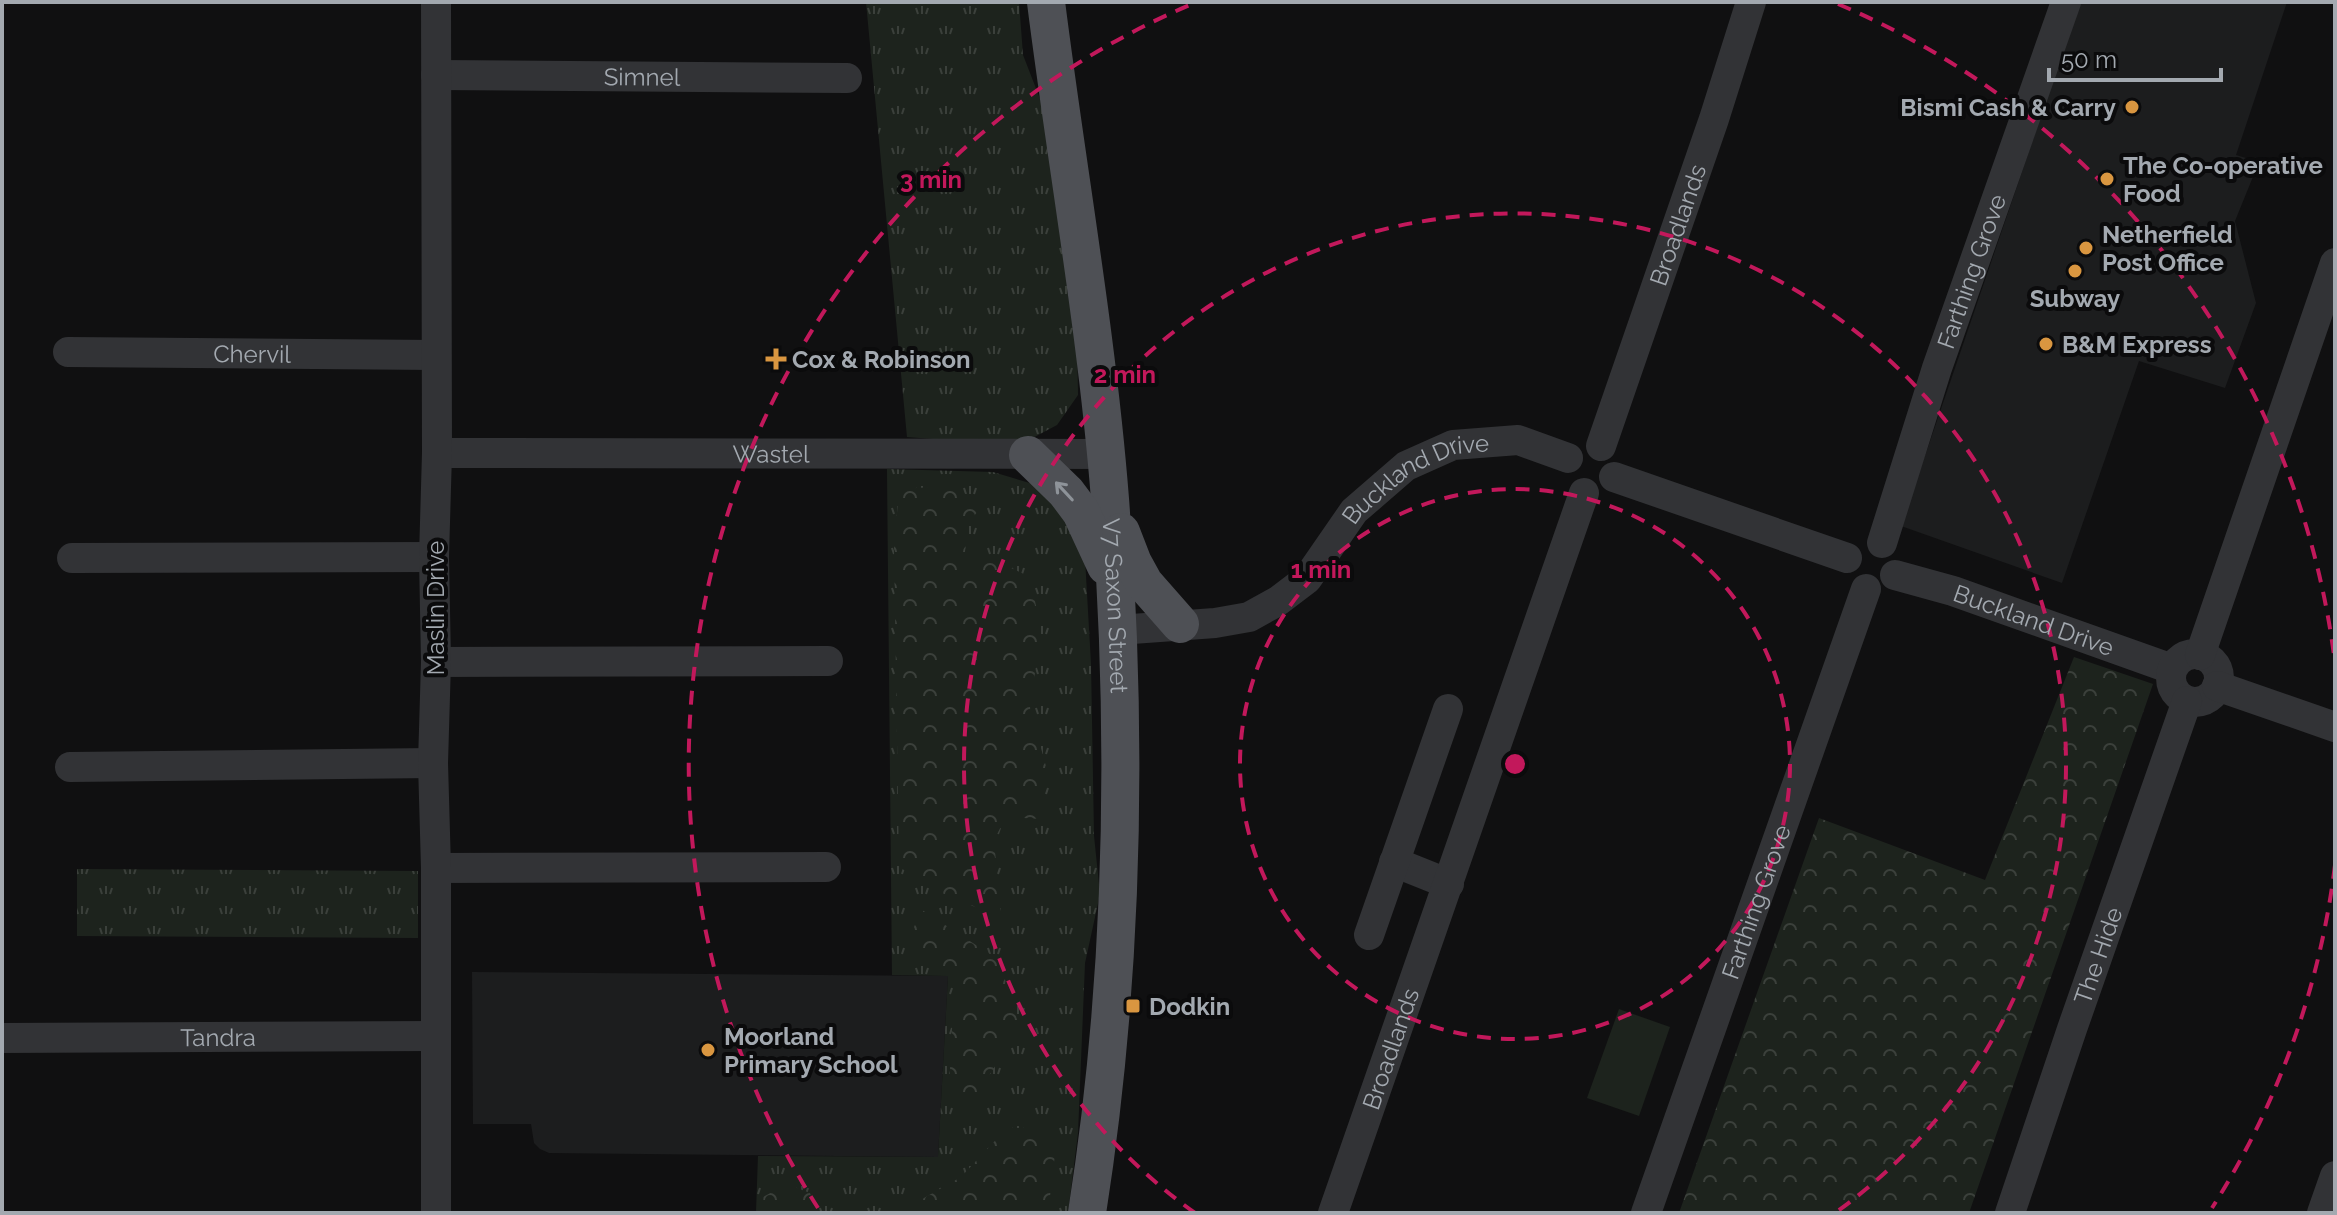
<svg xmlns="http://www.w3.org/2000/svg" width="2337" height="1215" font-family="Raleway,sans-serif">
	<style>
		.built { fill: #1c1d1e }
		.grass { fill: url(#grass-tufts) }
		.forest { fill: url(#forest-crowns) }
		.pitch { fill: #1d231d }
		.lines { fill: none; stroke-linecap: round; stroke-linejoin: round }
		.minor { stroke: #323336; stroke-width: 30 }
		.major { stroke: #4e5055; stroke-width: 38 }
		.oneway { stroke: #8e9399 }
		.ring { fill: none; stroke: #c2185b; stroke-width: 4; stroke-dasharray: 14 10 }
		.poi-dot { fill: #d99640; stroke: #0b0b0c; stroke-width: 3 }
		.labels { text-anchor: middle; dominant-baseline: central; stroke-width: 8; stroke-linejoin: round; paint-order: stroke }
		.street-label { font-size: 24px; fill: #a3a9b0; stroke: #0b0b0c }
		.poi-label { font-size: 24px; font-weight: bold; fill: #a3a9b0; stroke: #0b0b0c; text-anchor: start }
		.centre { fill: #c2185b; stroke: #0b0b0c; stroke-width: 4 }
		.ring-label { font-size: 24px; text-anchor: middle; font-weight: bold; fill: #c2185b; stroke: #0b0b0c; stroke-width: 8; stroke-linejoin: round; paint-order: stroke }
	</style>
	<defs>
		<pattern id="grass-tufts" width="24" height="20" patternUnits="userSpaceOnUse" patternTransform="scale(2)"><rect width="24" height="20" fill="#1d231d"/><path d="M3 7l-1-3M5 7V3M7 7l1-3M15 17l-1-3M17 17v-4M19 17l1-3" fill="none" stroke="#3b403b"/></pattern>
		<pattern id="forest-crowns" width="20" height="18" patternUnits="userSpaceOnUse" patternTransform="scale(2)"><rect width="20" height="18" fill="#1d231d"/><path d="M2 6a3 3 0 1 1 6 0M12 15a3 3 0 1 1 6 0" fill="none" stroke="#3b403b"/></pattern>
	</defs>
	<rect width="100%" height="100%" fill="#101011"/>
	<g class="built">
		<polygon points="2080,2 2287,2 2236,155 2259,162 2235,221 2256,303 2225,388 2139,361 2062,583 1901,526"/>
		<polygon points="472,972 948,976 938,1157 549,1153 540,1149 534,1143 531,1124 473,1124"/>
	</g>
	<g class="grass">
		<polygon points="866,2 1019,2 1023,55 1042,104 1077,338 1078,395 1057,425 1025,442 946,440 907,437"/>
		<polygon points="887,469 993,472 1033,484 1060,504 1085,559 1091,664 1094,836 1100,894 1085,963 1078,1133 1068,1213 756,1213 758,1156 938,1157 948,976 892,975"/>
		<polygon points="77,869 418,871 418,938 77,936"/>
	</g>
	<g class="forest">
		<polygon points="934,487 955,490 987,502 969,521 965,552 990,558 1030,577 1041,630 1030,708 1047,770 1040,819 1006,817 994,840 1002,926 980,909 942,893 899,867 894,549 899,489"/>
		<polygon points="2074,657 2153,684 1969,1213 1679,1213 1819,818 1985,880"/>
		<polygon points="922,910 999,960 1018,1022 996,1065 973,1099 949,1092 952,1029 960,996 945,972 906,944"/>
		<polygon points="1007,1128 1048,1128 1056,1146 1048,1213 895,1213 903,1206 924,1198 961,1177"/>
		<polygon points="787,1184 810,1193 817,1213 765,1213 763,1197"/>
	</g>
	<polygon class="pitch" points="1619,1009 1670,1027 1639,1116 1587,1098"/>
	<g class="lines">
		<g class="minor">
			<path id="s1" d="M436,75L847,78"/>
			<path id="s2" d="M68,352L436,355"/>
			<path id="s3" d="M1601,446L1714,119L1751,2"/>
			<path id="s4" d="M437,453L1105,454"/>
			<polyline points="1614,477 1847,558"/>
			<path id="s5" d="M1882,543L1937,368L2066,2"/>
			<polyline points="72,558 434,557"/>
			<path id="s6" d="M1895,575L1953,591L2172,669"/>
			<path id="s7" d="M1118,630L1215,623L1249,617L1278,601L1307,579L1354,511L1406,466L1453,445L1518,440L1568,458"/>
			<circle cx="2195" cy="678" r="24"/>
			<polyline points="2200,655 2335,263"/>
			<polyline points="436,662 828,661"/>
			<polyline points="2217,686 2335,727"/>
			<polyline points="70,767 433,763"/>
			<polyline points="1394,862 1449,884"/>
			<polyline points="436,868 826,867"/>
			<polyline points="1369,935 1448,709"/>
			<path id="s8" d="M2,1038L436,1036"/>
			<polyline points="436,1213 436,868 433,763 436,662 434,557 437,453 436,2"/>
			<path id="s9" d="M1333,1213L1584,493"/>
			<path id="s10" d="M1646,1213L1866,589"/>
			<path id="s11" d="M2010,1213L2072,1029L2187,701"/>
			<polyline points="2322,1213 2335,1176"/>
		</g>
		<g class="major">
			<path id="s12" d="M1046,2C1067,168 1097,333 1110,499C1128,737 1124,978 1087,1213"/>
			<polyline points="1028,455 1066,492 1081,512 1106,566"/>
			<polyline points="1121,532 1133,563 1144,583 1180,624"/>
		</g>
	</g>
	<defs><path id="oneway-shaft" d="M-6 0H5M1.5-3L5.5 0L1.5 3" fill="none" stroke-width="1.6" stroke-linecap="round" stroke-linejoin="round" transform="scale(2)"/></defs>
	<use class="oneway" href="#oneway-shaft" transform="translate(1064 491) rotate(-133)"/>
	<g class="ring">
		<circle cx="1515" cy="764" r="275"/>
		<path d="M1195 1213A551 551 0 1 1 1835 1213"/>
		<path d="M2335 865A826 826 0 0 1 2212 1208M818 1208A826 826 0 0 1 1192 4M1838 4A826 826 0 0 1 2335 663"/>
	</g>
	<g class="poi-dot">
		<circle cx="2132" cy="107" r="8"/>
		<circle cx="2107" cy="179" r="8"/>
		<circle cx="2086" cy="248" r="8"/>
		<circle cx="2075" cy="271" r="8"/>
		<circle cx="2046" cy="344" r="8"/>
		<path d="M772 347h8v8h8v8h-8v8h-8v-8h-8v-8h8z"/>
		<rect x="1125" y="998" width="16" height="16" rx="4"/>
		<circle cx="708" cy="1050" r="8"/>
	</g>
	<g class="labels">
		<g class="street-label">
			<text stroke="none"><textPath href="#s1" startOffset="206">Simnel</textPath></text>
			<text stroke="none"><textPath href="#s3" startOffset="234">Broadlands</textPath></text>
			<text stroke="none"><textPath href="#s5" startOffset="286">Farthing Grove</textPath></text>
			<text stroke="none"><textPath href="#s2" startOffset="184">Chervil</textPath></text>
			<text stroke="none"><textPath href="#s4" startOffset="334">Wastel</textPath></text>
			<text stroke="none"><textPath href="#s7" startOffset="356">Buckland Drive</textPath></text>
			<text stroke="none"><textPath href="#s12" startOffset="608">V7 Saxon Street</textPath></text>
			<text transform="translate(435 608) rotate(-90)">Maslin Drive</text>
			<text stroke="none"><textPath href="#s6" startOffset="146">Buckland Drive</textPath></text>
			<text stroke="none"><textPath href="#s10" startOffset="330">Farthing Grove</textPath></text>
			<text stroke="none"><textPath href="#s11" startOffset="272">The Hide</textPath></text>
			<text stroke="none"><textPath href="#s8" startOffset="216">Tandra</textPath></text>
			<text stroke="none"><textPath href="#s9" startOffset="174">Broadlands</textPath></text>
		</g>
		<g class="poi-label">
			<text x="2116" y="107" text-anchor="end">Bismi Cash &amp; Carry</text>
			<text x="2123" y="165">The Co-operative<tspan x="2123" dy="28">Food</tspan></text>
			<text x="2102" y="234">Netherfield<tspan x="2102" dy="28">Post Office</tspan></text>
			<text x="2075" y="298" text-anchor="middle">Subway</text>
			<text x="2062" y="344">B&amp;M Express</text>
			<text x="792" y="359">Cox &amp; Robinson</text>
			<text x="1149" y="1006">Dodkin</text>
			<text x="724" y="1036">Moorland<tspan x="724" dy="28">Primary School</tspan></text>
		</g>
	</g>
	<circle cx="1515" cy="764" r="12" class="centre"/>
	<g class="ring-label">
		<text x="931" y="188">3 min</text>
		<text x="1125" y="383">2 min</text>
		<text x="1321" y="578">1 min</text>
	</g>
	<rect width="2337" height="1215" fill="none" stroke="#a3a9b0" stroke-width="8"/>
	<path d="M2049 68v12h172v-12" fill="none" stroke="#a3a9b0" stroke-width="4"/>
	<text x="2061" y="68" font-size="24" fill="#a3a9b0" stroke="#0b0b0c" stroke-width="6" paint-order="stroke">50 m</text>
</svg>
